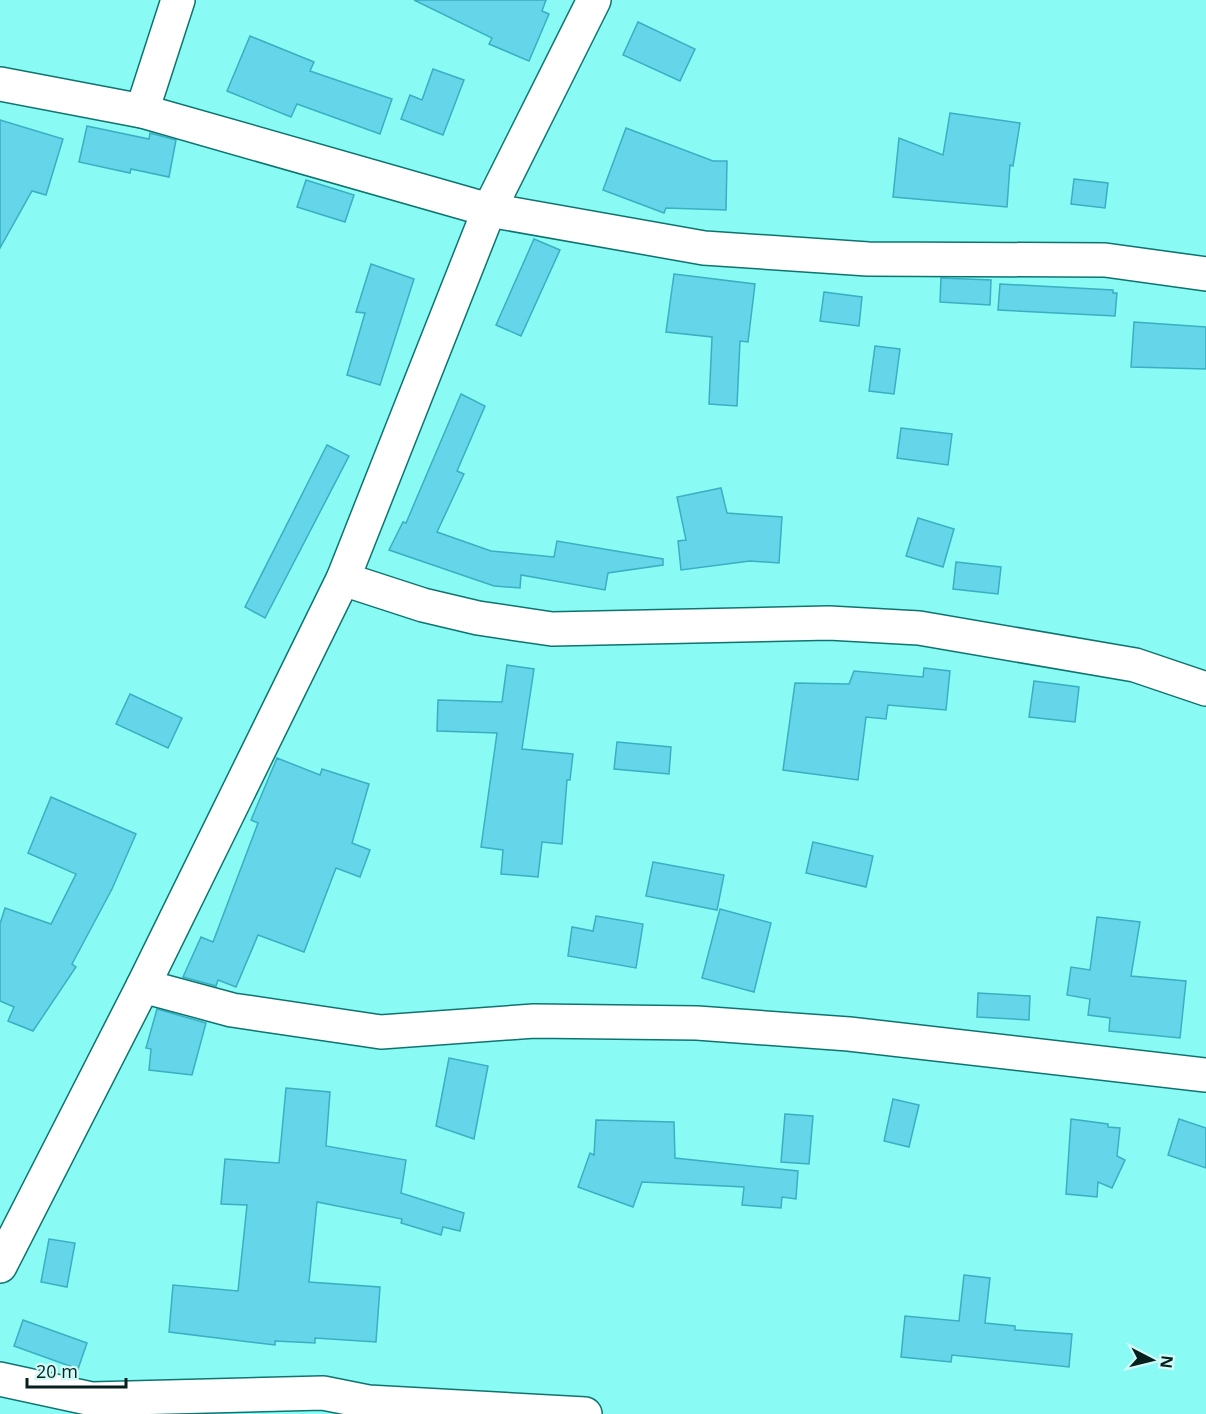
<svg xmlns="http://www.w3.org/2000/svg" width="1206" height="1414" font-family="'Open Sans',sans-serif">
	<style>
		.building { fill: #65d5e9; stroke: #39afc2; stroke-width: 1.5 }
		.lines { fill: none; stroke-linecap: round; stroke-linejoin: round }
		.minor-casing { stroke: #0e7470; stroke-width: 36 }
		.minor { stroke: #fff; stroke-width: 33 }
	</style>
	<rect width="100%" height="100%" fill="#89fbf4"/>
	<g class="building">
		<polygon points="414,0 546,0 542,11 549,14 529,61 489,44 492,38"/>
		<polygon points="638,22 695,49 680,81 623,55"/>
		<polygon points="250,36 314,62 310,71 392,99 380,134 297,104 291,117 227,91"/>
		<polygon points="433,69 464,80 443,135 401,119 410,95 422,100"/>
		<polygon points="950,113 1020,123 1013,166 1010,165 1007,207 893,197 899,138 943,155"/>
		<polygon points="0,120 63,139 46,195 32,191 0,248"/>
		<polygon points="87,126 149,139 150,133 176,140 169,177 131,169 130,173 79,162"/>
		<polygon points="626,128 713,161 727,161 726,210 666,208 664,213 603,190"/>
		<polygon points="1074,179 1108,183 1105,208 1071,204"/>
		<polygon points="306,180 354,195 345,222 297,207"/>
		<polygon points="534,239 560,250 521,336 496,325"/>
		<polygon points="371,264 414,279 380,385 347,375 365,313 356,312"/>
		<polygon points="674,274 755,284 748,342 740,341 737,406 709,404 712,337 666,332"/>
		<polygon points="941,278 991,280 990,305 940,302"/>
		<polygon points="1000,284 1113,290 1113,293 1117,293 1115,316 998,310"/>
		<polygon points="824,292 862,297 859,326 820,321"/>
		<polygon points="1134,322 1206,327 1206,369 1131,367"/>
		<polygon points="875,346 900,349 894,394 869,391"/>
		<polygon points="461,394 485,406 457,471 464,474 437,532 491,551 554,557 557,541 663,559 663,565 608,573 605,590 521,575 520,588 494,586 389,550 403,522 406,523"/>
		<polygon points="901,428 952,434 948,465 897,458"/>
		<polygon points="327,445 349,456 265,618 245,607"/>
		<polygon points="721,488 727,513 782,517 779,563 750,561 681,570 678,541 686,540 677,497"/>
		<polygon points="918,518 954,529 943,567 906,556"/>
		<polygon points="956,562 1001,567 998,594 953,589"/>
		<polygon points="507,665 534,669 522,749 573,754 570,780 567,780 562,844 542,842 538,877 501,874 503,850 481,847 497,733 437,731 438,700 502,702"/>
		<polygon points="924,668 950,671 946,710 888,705 886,719 866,717 858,780 783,770 795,683 849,684 854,671 923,677"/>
		<polygon points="1034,681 1079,687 1075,722 1029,717"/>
		<polygon points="130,694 182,718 168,748 116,724"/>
		<polygon points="617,742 671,747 669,774 614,769"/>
		<polygon points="277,758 320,775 322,769 369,784 352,843 370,850 360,877 336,868 304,952 258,935 236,987 218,980 216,986 183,977 201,937 213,942 258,823 251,820"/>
		<polygon points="51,797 136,834 112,889 72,964 76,967 33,1031 8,1021 14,1007 0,1001 0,924 5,908 51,924 76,874 28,853"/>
		<polygon points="813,842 873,856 866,887 806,873"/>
		<polygon points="653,862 724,875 717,910 646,896"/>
		<polygon points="720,909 771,923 754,992 702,978"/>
		<polygon points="596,916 643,924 636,968 568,956 572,927 593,931"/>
		<polygon points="1097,917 1140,922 1131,976 1186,981 1180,1038 1109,1031 1110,1018 1088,1015 1090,999 1067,995 1071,967 1090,970"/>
		<polygon points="978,993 1030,996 1029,1020 977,1017"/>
		<polygon points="157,1009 206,1023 192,1075 149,1070 151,1049 146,1048"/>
		<polygon points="449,1058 488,1066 474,1139 436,1126"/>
		<polygon points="286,1088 330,1092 326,1146 406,1160 401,1193 464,1213 460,1231 443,1227 441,1235 401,1223 402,1219 317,1202 309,1282 380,1287 376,1342 315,1338 315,1343 275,1341 275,1345 169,1332 173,1285 238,1291 247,1205 221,1204 225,1159 279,1163"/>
		<polygon points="893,1099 919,1105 909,1147 884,1141"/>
		<polygon points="785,1114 813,1116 809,1164 781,1162"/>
		<polygon points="1071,1119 1108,1124 1108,1127 1120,1128 1117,1156 1125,1160 1112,1188 1098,1182 1097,1197 1066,1194"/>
		<polygon points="1179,1119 1206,1128 1206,1168 1168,1155"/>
		<polygon points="596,1120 674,1122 675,1158 798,1171 796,1199 782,1197 781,1208 742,1205 744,1187 642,1182 633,1207 578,1187 590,1153 594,1155"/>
		<polygon points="49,1239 75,1243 67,1287 41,1282"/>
		<polygon points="964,1275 990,1278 985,1323 1015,1326 1015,1330 1072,1334 1069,1367 952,1355 951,1362 901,1357 905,1316 959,1321"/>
		<polygon points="23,1320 87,1343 78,1369 14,1346"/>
	</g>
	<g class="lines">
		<defs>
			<g id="minor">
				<polyline points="0,84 142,111 489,210 704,248 868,259 1105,260 1206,274"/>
				<polyline points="142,111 178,0"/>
				<polyline points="343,579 423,605 478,618 552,629 829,623 919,628 1135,665 1206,689"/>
				<polyline points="143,986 232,1010 381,1032 534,1021 697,1023 849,1034 1206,1075"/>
				<polyline points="0,1266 143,986 343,579 489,210 594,0"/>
				<polyline points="0,1379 92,1399 323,1393 368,1402 585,1414"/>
			</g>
		</defs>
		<use href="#minor" class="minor-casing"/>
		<use href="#minor" class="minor"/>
	</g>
	<g transform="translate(1152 1360) rotate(97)" stroke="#d2fbf7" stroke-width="4.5" paint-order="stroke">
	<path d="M0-4.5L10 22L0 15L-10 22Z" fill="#06201e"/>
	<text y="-9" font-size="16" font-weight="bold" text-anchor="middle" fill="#06201e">N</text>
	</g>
	<path d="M27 1378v9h99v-9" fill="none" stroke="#06201e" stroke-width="3"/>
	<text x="36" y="1378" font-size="18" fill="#06201e" stroke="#d2fbf7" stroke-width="4.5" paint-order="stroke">20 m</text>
</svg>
